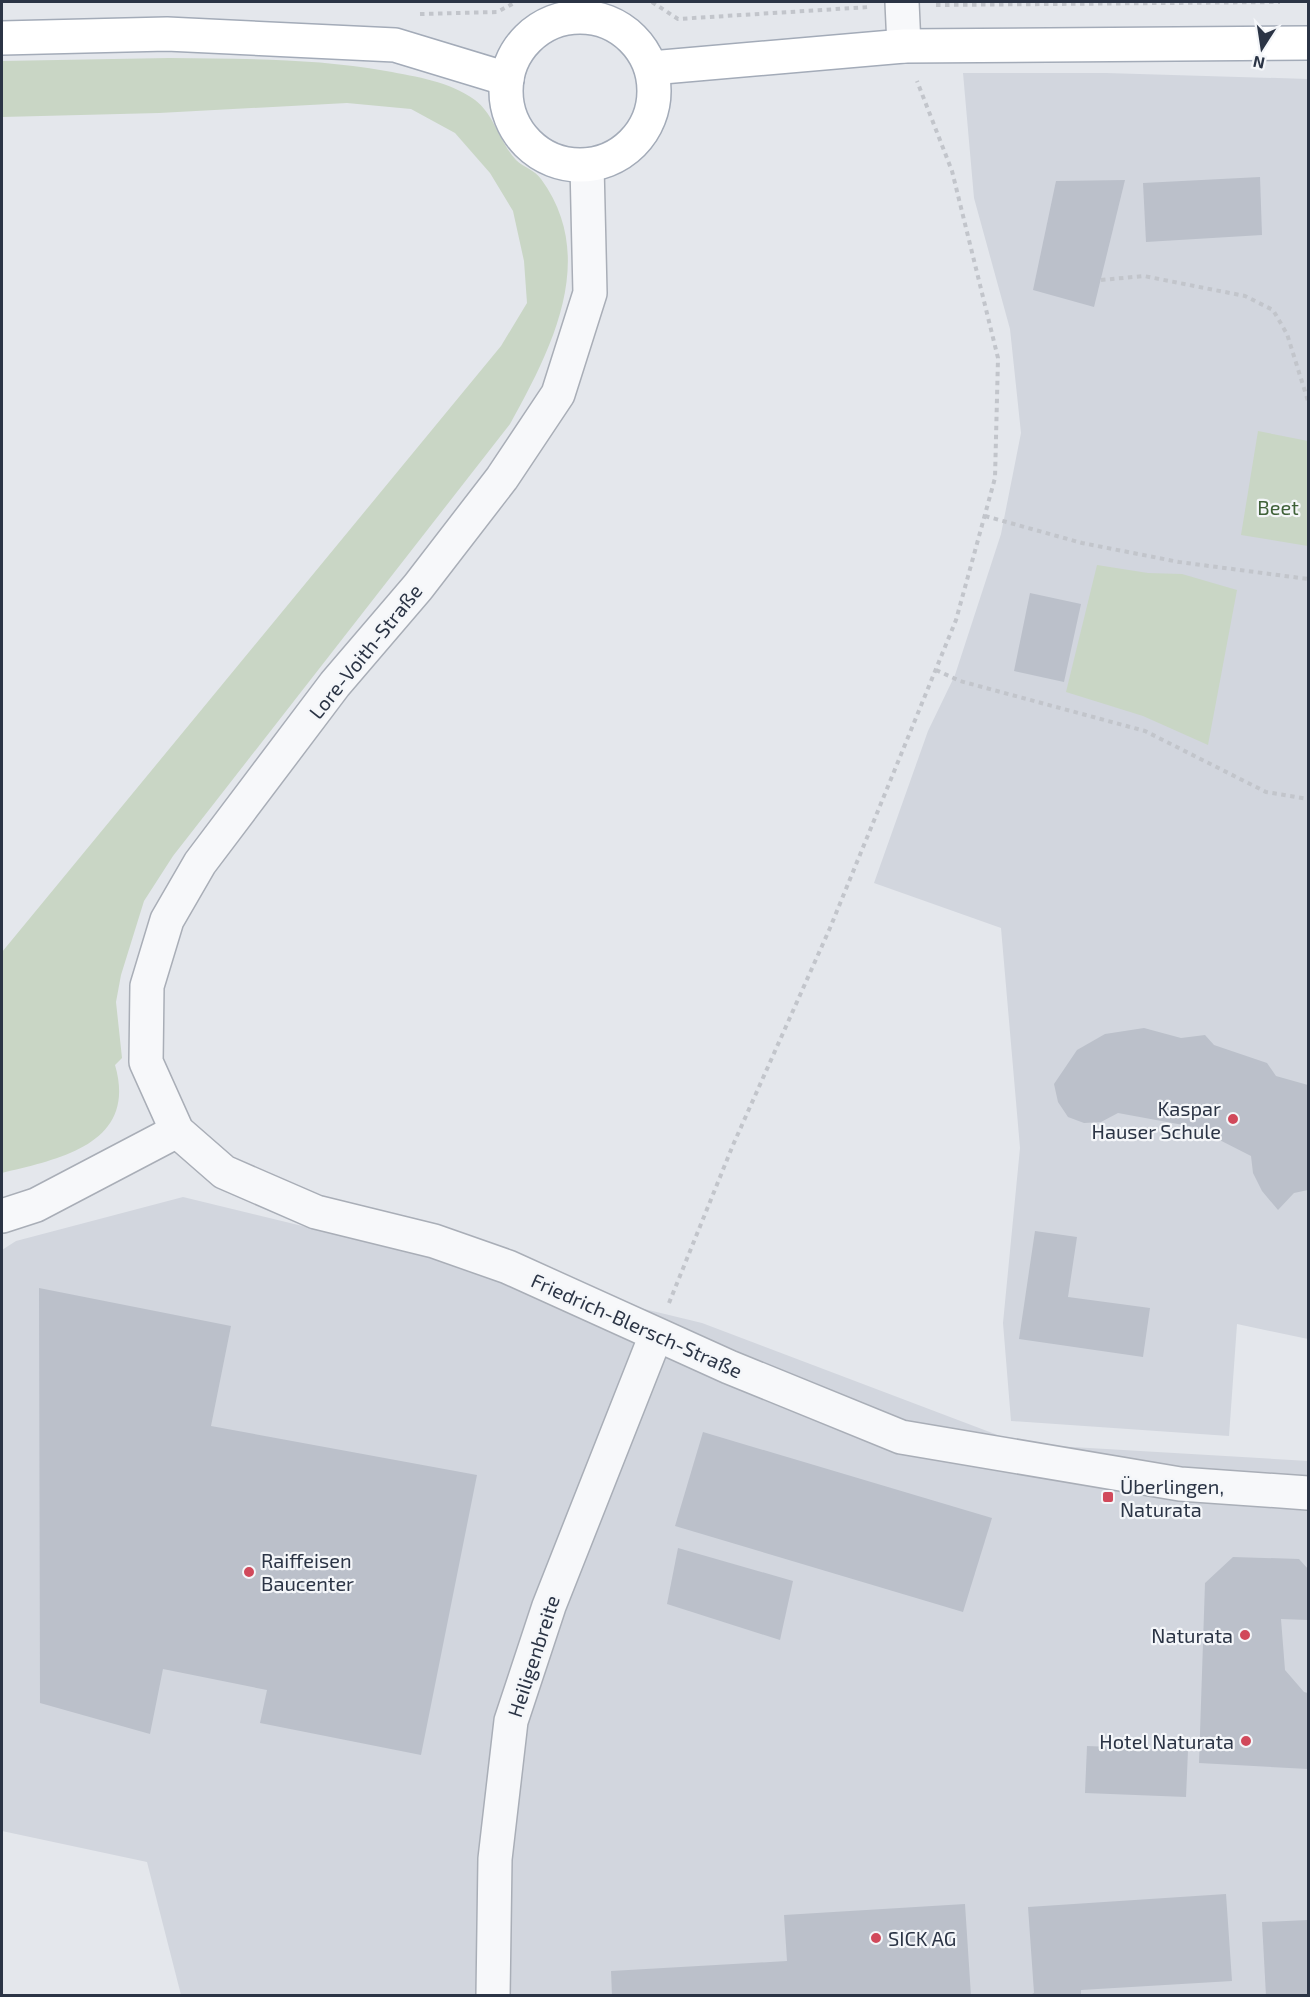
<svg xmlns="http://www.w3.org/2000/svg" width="1310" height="1997" font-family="'Exo 2',sans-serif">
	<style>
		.built { fill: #d2d6de }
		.green { fill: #c9d6c5 }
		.building { fill: #bbc0ca }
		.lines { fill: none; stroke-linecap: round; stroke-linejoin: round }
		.minor-casing { stroke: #a9aeb7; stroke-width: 36 }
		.major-casing { stroke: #a3abb8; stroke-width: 36 }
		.path { stroke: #c2c5cb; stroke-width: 4; stroke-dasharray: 4.5 4.5; stroke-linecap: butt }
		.minor { stroke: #f7f8fa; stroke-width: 33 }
		.major { stroke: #fff; stroke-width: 33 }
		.poi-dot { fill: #d1495b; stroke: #f4f6f9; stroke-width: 2 }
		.labels { text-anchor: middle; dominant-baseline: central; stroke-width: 4.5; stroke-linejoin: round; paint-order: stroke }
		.park-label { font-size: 20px; fill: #3f6138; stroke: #f4f6f9 }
		.street-label { font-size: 20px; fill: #2b3445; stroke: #f4f6f9 }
		.poi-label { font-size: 20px; fill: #2b3445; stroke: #f4f6f9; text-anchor: end }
	</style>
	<rect width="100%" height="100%" fill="#e4e7ec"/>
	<g class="built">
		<polygon points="963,73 1106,73 1308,79 1308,1339 1237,1324 1229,1436 1011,1421 1003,1323 1020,1148 1001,928 874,883 928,731 955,675 1001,534 1021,433 1010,329 974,198"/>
		<polygon points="183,1197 702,1323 1021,1444 1308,1461 1308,1995 181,1995 147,1862 2,1831 2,1250 16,1241"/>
	</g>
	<g class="green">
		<path d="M169,58C242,59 314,58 386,71C418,77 448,81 475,100C494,114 500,143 516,160C523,167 535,170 541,179C599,258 551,350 510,424L173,856L144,901L121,975L116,1002L122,1058L115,1065C138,1144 60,1159 2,1173V952L501,346L527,303L524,261L513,211L490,173L455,133L411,109L347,103L159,113L2,117V61Z"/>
		<polygon points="1258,431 1308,441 1308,546 1241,535"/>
		<polygon points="1097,565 1148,573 1182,574 1237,590 1208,745 1143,716 1066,692"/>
	</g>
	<g class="building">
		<polygon points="1260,177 1262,235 1146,242 1143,183"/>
		<polygon points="1125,180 1094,307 1033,290 1056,181"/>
		<polygon points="1030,593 1081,604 1064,682 1014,671"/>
		<polygon points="1144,1028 1181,1038 1205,1035 1214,1045 1267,1063 1276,1076 1308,1085 1308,1190 1294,1193 1278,1210 1262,1191 1253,1173 1251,1156 1194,1127 1118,1113 1101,1122 1084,1123 1068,1117 1058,1102 1054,1084 1077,1050 1105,1034"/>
		<polygon points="1035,1231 1077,1237 1068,1297 1150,1308 1143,1357 1019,1339"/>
		<polygon points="39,1288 231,1326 211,1426 477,1475 421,1755 260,1723 267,1690 163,1669 150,1734 40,1703"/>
		<polygon points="703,1432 992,1518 963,1612 675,1526"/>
		<polygon points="678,1548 793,1581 780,1640 667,1604"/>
		<polygon points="1233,1557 1299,1559 1308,1569 1308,1620 1281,1619 1285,1670 1304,1692 1308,1693 1308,1769 1199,1763 1205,1583"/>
		<polygon points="1087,1746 1188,1750 1186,1797 1085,1793"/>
		<polygon points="1226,1894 1232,1981 1081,1990 1081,1996 1028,1996 1034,1993 1028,1907"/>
		<polygon points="965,1904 971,1996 612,1996 611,1971 787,1961 784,1915"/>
		<polygon points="1308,1920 1308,1996 1266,1996 1262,1922"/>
	</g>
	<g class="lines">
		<defs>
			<g id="minor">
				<polyline points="902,2 904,46"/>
				<polyline points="587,165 590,293 558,394 502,478 418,587 335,684 200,863 167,920 147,986 146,1062 177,1131 224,1172 316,1212 434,1241 508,1267 729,1367 901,1437 1180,1484 1308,1493"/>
				<polyline points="2,1216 36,1205 177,1131"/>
				<polyline points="493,1996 495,1859 511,1721 549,1606 656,1335"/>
			</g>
			<g id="major">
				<circle cx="580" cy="91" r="74"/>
				<polyline points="2,38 167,34 395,45 507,79"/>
				<polyline points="651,68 904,46 1308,43"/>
			</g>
		</defs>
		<use href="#minor" class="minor-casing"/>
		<use href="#major" class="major-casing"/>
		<g class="path">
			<polyline points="652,2 678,19 869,7"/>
			<polyline points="936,5 1280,2"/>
			<polyline points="420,14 497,12 516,2"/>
			<polyline points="580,17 580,2"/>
			<polyline points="1101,280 1144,276 1245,296 1273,310 1287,334 1308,401"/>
			<polyline points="985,516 1082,543 1179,562 1308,579"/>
			<polyline points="936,670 960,681 1145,731 1266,792 1308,799"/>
			<polyline points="669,1303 733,1145 830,928 956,620 995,478 998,358 952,171 917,81"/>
		</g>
		<use href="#minor" class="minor"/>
		<use href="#major" class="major"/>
	</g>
	<g class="poi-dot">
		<circle cx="1233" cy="1119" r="6"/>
		<rect x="1102" y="1491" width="12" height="12" rx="3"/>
		<circle cx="249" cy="1572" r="6"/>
		<circle cx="1245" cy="1635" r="6"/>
		<circle cx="1246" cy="1741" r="6"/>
		<circle cx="876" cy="1938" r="6"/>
	</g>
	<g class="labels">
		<g class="park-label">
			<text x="1278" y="507">Beet</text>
		</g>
		<g class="street-label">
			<text transform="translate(365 651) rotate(-51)">Lore-Voith-Straße</text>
			<text transform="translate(637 1325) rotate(24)">Friedrich-Blersch-Straße</text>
			<text transform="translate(533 1656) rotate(-72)">Heiligenbreite</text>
		</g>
		<g class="poi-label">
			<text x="1221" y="1108">Kaspar<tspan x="1221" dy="23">Hauser Schule</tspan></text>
			<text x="1120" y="1486" text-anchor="start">Überlingen,<tspan x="1120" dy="23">Naturata</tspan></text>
			<text x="261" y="1560" text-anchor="start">Raiffeisen<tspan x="261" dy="23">Baucenter</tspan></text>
			<text x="1233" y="1635">Naturata</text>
			<text x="1234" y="1741">Hotel Naturata</text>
			<text x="888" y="1938" text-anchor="start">SICK AG</text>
		</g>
	</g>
	<rect width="1310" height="1997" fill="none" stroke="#2b3445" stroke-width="6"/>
	<g transform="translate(1262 48) rotate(192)" stroke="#f4f6f9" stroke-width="4.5" paint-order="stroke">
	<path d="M0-4.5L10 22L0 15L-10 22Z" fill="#2b3445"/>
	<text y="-9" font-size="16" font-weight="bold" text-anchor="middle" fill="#2b3445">N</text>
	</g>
</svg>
